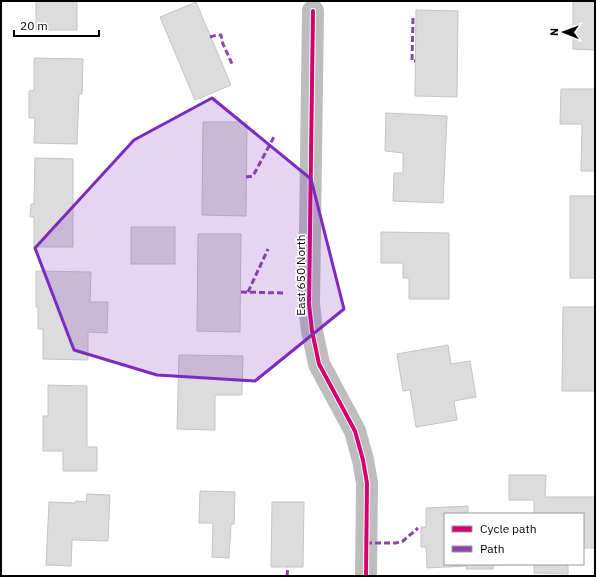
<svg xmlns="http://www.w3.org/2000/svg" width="596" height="577" font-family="'IBM Plex Sans',sans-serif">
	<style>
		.building { fill: #dcdcdc; stroke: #c4c4c4 }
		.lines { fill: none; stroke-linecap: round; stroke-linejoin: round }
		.minor { stroke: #bdbdbd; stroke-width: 22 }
		.quiet { stroke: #8e44ad; stroke-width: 3; stroke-dasharray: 6 3; stroke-linecap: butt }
		.cycleway-casing { stroke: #fff; stroke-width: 6 }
		.cycleway { stroke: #d6006c; stroke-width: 4 }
		.marked { fill: #7b2cbf; fill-opacity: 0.2; stroke: #7b2cbf; stroke-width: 3; stroke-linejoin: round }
		.labels { text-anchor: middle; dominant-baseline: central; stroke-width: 3.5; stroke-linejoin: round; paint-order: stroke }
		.street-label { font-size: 12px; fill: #000; stroke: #fff }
	</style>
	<rect width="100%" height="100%" fill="#fff"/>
	<g class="building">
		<rect x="36" y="1" width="41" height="29"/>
		<polygon points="573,1 595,1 595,50 573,49"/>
		<polygon points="196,2 231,85 195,100 160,17"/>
		<polygon points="416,10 458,11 457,97 415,96"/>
		<polygon points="34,58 83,59 82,94 79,94 77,144 34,143 35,118 29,118 29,91 34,90"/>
		<polygon points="561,89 595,89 595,171 581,171 582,124 560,124"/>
		<polygon points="386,113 447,116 443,203 393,201 394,173 403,173 403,153 385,151"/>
		<polygon points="203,122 247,122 246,216 202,215"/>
		<polygon points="35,158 73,159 73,247 34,247 34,217 30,217 31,204 34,204"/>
		<rect x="570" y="196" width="25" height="82"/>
		<rect x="131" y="227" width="44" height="37"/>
		<polygon points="381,232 449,233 449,299 409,299 409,278 403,278 403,263 381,263"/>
		<polygon points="198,234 241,234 240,332 197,331"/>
		<polygon points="36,271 91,272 90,302 108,302 107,333 88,332 88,360 43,359 43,329 38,329 38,307 36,307"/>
		<polygon points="563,307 595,307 595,391 562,391"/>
		<polygon points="448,345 451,364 470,361 476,397 454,401 457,420 416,427 410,390 403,391 397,354"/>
		<polygon points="179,355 243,356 242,395 215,395 215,430 177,429"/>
		<polygon points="48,385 87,386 87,447 97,447 97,471 63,471 63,451 43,451 43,416 48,416"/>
		<polygon points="509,475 546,475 545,497 595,497 595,548 583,548 583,514 534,514 534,500 509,500"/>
		<polygon points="200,491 235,492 234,524 231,524 229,558 212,557 213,523 199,523"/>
		<polygon points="87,494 110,495 108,541 72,540 71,566 46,565 49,502 75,503 76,501 86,502"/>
		<polygon points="272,502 304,502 303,567 271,567"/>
		<polygon points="468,506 468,514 445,514 445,564 506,564 506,565 493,565 493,569 466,569 466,566 427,568 426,547 421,547 421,527 426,527 426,508"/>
		<polygon points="534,564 568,564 568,574 534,573"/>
	</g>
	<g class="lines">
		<polyline class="minor" points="313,11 309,304 312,331 319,364 355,431 363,460 367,483 366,576"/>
		<g class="quiet">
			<polyline points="413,18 412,61 415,61"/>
			<polyline points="210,37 217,35 221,35 223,44 233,66"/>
			<polyline points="246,177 253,176 275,135"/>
			<polyline points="241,292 284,293"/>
			<polyline points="248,292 268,249"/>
			<polyline points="366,543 396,543 403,541 418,528"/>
			<polyline points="287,576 288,567"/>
		</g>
		<defs>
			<polyline id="cycleway" points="313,11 309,304 312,331 319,364 355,431 363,460 367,483 366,576"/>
		</defs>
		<use href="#cycleway" class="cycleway-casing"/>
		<use href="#cycleway" class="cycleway"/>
	</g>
	<path class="marked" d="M212,98L311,179L344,309L255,381L157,375L74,350L35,248L134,140Z"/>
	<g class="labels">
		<g class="street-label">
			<text transform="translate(300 275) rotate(-90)">East 650 North</text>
		</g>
	</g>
	<rect width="596" height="577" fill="none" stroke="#000000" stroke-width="4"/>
	<rect x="444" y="513" width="140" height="52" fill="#ffffff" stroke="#999999"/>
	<rect x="452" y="526" width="20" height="6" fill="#d6006c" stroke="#999999"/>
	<text x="480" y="533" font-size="12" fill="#000000">Cycle path</text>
	<rect x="452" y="546" width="20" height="6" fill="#8e44ad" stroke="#999999"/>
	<text x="480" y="553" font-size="12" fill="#000000">Path</text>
	<g transform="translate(564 32) rotate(271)" stroke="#ffffff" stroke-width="3" paint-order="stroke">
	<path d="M0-3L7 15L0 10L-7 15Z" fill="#000000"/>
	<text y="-6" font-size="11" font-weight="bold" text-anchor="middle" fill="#000000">N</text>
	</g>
	<path d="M14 30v6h85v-6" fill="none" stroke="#000000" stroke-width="2"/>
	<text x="20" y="30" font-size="12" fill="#000000" stroke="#ffffff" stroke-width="3" paint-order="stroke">20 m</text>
</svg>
